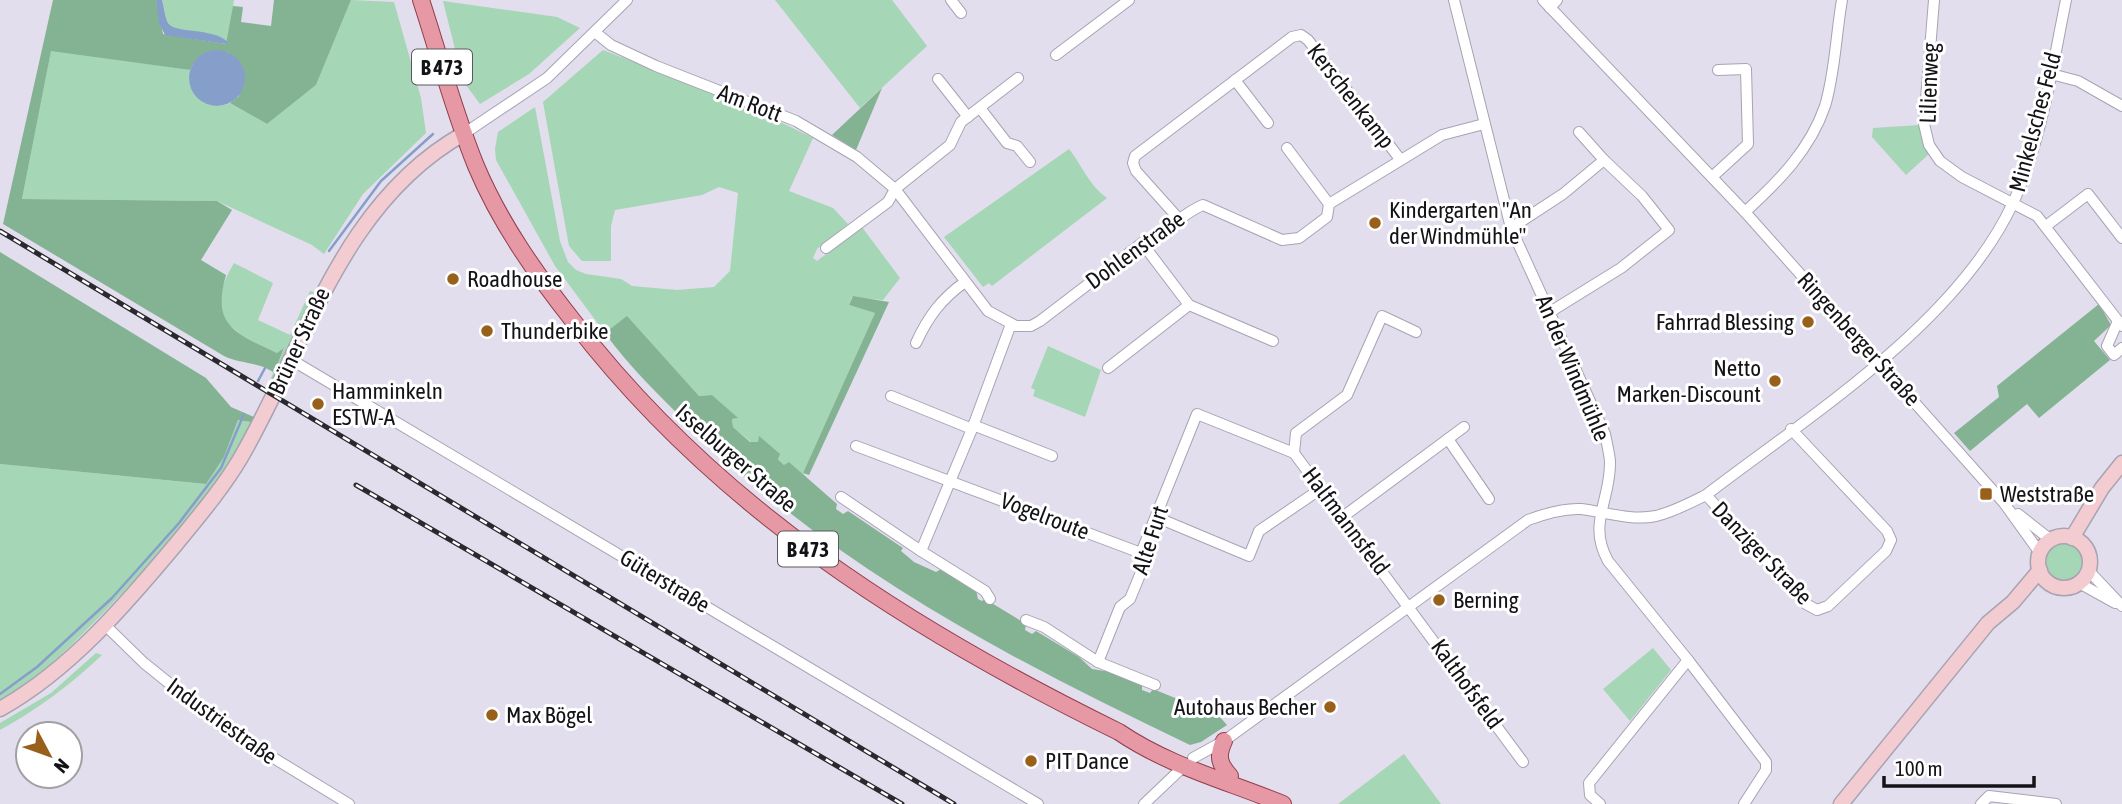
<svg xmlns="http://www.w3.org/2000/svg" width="2122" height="804" font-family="'Asap Condensed',sans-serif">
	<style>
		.green { fill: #a5d6b5 }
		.forest { fill: #83b393 }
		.water { fill: #869fca }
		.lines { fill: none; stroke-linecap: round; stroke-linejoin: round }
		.stream { stroke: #869fca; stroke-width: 2.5 }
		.street-casing { stroke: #a8a3b2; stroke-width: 12 }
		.secondary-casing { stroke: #a8a3b2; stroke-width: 17 }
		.primary-casing { stroke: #923d4b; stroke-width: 18 }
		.street { stroke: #fff; stroke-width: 10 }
		.secondary { stroke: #f3ccd1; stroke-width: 14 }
		.primary { stroke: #e698a4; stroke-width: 16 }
		.rail-casing { stroke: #2a292f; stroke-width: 5 }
		.rail { stroke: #fff; stroke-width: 2.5; stroke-dasharray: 8; stroke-linecap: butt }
		.poi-dot { fill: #98601b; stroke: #fff; stroke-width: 2.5 }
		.labels { text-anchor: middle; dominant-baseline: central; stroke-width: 6; stroke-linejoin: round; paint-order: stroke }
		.shield { fill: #fff; stroke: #5a595d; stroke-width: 2 }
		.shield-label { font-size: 21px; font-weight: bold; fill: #131217 }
		.street-label { font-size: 23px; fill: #131217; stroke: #fff }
		.poi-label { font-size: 23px; fill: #131217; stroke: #fff; text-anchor: start }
	</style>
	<rect width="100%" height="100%" fill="#e2deed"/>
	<g class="green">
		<path d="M162,0H234L228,42C214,29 174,35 168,23C165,16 164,7 162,0Z"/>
		<path d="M351,0L394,2L421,98L426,133L363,194L324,254L312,245L217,201L22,199L51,50L190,70C185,93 208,113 230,103L267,124L316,85Z"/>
		<polygon points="775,0 892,0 927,46 860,108"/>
		<polygon points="443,1 557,17 580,28 529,74 480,104 463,81"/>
		<polygon points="603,50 752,108 813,138 789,191 833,208 848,224 817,249 813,258 817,261 862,227 900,278 883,300 852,297 849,305 875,313 803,473 807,478 790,463 784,465 759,437 758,442 751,442 733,427 732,419 737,418 712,395 699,396 627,317 605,333 555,266 496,160 495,149 498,132 535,107 560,241 568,262 576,270 586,274 621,279 632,286 677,290 714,287 730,271 738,193 719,187 702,195 615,210 611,226 611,261 582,261 569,246 543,102"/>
		<polygon points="1920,125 1929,154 1906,175 1872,137 1873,128"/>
		<path d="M1069,149C1083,167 1089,185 1107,198L992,286L989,283L983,287L944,237Z"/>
		<path d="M234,263L273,283L258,320L290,335L310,291L314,292L271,389L267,387L284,349L277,353C231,331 201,319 234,263Z"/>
		<polygon points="1048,346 1101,370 1085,417 1033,396 1035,390 1031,388"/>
		<path d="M238,420L251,422V427C212,495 163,551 109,607C76,641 41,677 0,702V464L205,484L224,457Z"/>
		<circle cx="2064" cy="562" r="21"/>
		<polygon points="1653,648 1671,670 1630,721 1603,689"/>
		<path d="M96,653L102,655C70,685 38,709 0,730V723L51,693Z"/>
		<polygon points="1404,754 1441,804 1338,804"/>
	</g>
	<g class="forest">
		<path d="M53,0H156L163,34L226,44L233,6L243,7L241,22L271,26L274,0H351L316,85L267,124L230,103L239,96L243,69L228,52L193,64L190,70L51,51L22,199L217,201L232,210L201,260L226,275C211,327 236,333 277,353L284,348L274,373C261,362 240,364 224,356L3,224Z"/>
		<polygon points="882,88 856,150 832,135"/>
		<polygon points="0,252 206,378 231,407 254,417 251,422 238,420 224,457 206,484 0,464"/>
		<polygon points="853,296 889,302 809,475 803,473 875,313 849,305"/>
		<polygon points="2099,304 2111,325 2094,341 2110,360 2039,418 2027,404 1970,451 1954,433 1999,397 1997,386"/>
		<path d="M627,316L699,396L712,395L738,418L732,419L733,427L750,442H758L759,436L780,454L778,459L784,465L789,462L837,504L836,509L843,514L848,511L903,548L901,551L914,562L936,572L941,569L976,590L978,599L982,601L985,599L1026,624L1025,630L1032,634L1036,631L1079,657L1092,669L1111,672L1142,685V690L1150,693L1153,689L1195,706H1210L1227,725L1201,742L1190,745C1011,660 834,567 691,427C661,397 629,367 605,333Z"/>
	</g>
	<g class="water">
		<path d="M156,0H162C164,7 165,17 168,23C174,34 212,27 228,42L226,44L165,35L159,23Z"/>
		<circle cx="217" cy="78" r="28"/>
	</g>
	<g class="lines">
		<g class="stream">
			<polyline points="329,251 381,181 433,134"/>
			<polyline points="258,381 265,368"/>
			<polyline points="0,694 37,667 112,598 179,523 221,468 244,414"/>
		</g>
		<defs>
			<g id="street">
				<polyline points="951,0 961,13"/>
				<path d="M1454,0L1511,228L1605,434C1607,443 1609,452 1610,461C1611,501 1587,523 1608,561L1688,660"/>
				<polyline points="1543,0 1745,212 2004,503 2040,553"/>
				<polyline points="1934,0 1924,124 1929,145 1940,161 1962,177 2037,216 2122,326"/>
				<polyline points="1550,8 1557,0"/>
				<path d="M596,33L611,45L656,66L796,121L857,157L895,189L988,311L1016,326H1031L1040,321L1142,243C1166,235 1180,214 1203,205L1282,240L1299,238L1327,217L1329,204L1442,135L1484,124"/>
				<polyline points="1056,55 1129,0"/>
				<polyline points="2051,74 2078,81 2122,106"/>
				<polyline points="938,79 968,117"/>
				<polyline points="1235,80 1268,123"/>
				<polyline points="980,108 1007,143 1017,146 1030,162"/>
				<polyline points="1579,132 1604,160"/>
				<polyline points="465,133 547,78 627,0"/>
				<polyline points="1287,148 1329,204"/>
				<polyline points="1712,177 1748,144 1746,69 1718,70"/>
				<path d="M1745,212C1778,182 1810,150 1825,106C1835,73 1836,34 1842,0"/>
				<polyline points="1179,219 1136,171 1133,163 1135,156 1292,37 1301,35 1308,40 1400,159"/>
				<polyline points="2046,226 2088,194 2122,238"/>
				<polyline points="1511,228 1563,194 1604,160 1642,196 1669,230 1621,268 1550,312"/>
				<polyline points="826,248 888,202 895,189 950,145 961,122 1018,78"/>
				<polyline points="1189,305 1273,341"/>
				<polyline points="2118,321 2107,346 2114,355 2122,348"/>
				<path d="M916,343C928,317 941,299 965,282"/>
				<polyline points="290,359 1038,804"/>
				<polyline points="1108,368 1189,305 1142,243"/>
				<polyline points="891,396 972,429"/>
				<polyline points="973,425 1052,456"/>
				<polyline points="1448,439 1489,499"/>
				<polyline points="856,446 1141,553"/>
				<polyline points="1294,453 1296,433 1347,395 1382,316 1416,332"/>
				<polyline points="1706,495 1806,604 1817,610 1828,606 1886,551 1891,540 1887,531 1791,429"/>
				<polyline points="841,497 921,551"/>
				<polyline points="2018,514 2051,540"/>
				<polyline points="1344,516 1464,427"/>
				<polyline points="1156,517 1249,556 1259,531 1322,488"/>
				<polyline points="2088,570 2122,606"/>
				<polyline points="2079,583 2115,603"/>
				<polyline points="990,599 985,591 921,551 972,429 1011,324"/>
				<polyline points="1026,620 1044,627 1098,662 1155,685"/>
				<polyline points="104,624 144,663 226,729 349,804"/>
				<polyline points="1098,662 1120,607 1130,599 1144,565 1141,553 1197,414 1294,453 1523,762"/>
				<path d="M1193,758L1224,741L1528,520C1544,514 1563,508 1581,509C1605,512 1631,521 1656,516C1673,512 1690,503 1706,495C1809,416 1955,325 2012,205C2042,142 2052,68 2066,0"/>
				<polyline points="1144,804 1184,766"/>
				<polyline points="1600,804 1590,795 1589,783 1688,660 1766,762 1766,770 1744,804"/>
				<polyline points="1981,804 1989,796 2056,804"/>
			</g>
			<g id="secondary">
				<circle cx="2064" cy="562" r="26"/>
				<polyline points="2072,538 2102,488 2122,463"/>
				<path d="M0,709C70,670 126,604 177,543C199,516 222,489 240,459C307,344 341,202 465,133"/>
				<polyline points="1841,804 1988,623 2013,602 2040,570"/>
			</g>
			<g id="primary">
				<path d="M421,0C439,55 454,112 476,166C500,223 536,274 574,322C717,508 911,630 1119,732C1169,766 1227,781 1283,804"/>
				<path d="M1224,741C1217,756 1219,764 1230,776"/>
			</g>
		</defs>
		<use href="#street" class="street-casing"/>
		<use href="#secondary" class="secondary-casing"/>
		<use href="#primary" class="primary-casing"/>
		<use href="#street" class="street"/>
		<use href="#secondary" class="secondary"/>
		<use href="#primary" class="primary"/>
		<defs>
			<g id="rail">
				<polyline points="0,231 954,804"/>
				<polyline points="356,485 902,804"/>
			</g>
		</defs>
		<use href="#rail" class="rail-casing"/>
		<use href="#rail" class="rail"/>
	</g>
	<g class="poi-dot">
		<circle cx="1375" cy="223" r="7"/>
		<circle cx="453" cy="279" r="7"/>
		<circle cx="1808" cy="322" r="7"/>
		<circle cx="487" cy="331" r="7"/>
		<circle cx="1775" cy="381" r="7"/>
		<circle cx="318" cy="404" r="7"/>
		<rect x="1979" y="487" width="14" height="14" rx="3.5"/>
		<circle cx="1439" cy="600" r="7"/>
		<circle cx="1330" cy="707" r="7"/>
		<circle cx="492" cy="715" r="7"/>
		<circle cx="1031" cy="761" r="7"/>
	</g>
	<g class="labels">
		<g class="shield">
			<rect x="412" y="49.5" width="60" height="35" rx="5"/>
			<rect x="778" y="531.5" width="60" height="35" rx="5"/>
		</g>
		<g class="shield-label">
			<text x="442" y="67">B 473</text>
			<text x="808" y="549">B 473</text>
		</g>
		<g class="street-label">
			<text transform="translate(1929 83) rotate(-88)">Lilienweg</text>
			<text transform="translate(1351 96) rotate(52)">Kerschenkamp</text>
			<text transform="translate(750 103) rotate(21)">Am Rott</text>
			<text transform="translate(2035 122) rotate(-75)">Minkelsches Feld</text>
			<text transform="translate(1135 250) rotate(-36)">Dohlenstraße</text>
			<text transform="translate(1859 339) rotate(48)">Ringenberger Straße</text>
			<text transform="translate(299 341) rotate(-65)">Brüner Straße</text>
			<text transform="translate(1573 368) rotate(67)">An der Windmühle</text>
			<text transform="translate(736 458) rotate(41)">Isselburger Straße</text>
			<text transform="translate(1045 516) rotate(21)">Vogelroute</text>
			<text transform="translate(1346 521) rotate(53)">Halfmannsfeld</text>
			<text transform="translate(1150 540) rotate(-72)">Alte Furt</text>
			<text transform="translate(1762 553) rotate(46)">Danziger Straße</text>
			<text transform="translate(665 581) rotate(31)">Güterstraße</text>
			<text transform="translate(1467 684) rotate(54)">Kalthofsfeld</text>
			<text transform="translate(222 721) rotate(36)">Industriestraße</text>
		</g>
		<g class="poi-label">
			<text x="1389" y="210">Kindergarten "An<tspan x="1389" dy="26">der Windmühle"</tspan></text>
			<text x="467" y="279">Roadhouse</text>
			<text x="1794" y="322" text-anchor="end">Fahrrad Blessing</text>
			<text x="501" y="331">Thunderbike</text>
			<text x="1761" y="368" text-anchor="end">Netto<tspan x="1761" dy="26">Marken-Discount</tspan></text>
			<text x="332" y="391">Hamminkeln<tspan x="332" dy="26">ESTW-A</tspan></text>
			<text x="2000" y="494">Weststraße</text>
			<text x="1453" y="600">Berning</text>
			<text x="1316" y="707" text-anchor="end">Autohaus Becher</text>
			<text x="506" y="715">Max Bögel</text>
			<text x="1045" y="761">PIT Dance</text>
		</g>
	</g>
	<g transform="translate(49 755) rotate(131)"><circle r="33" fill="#ffffff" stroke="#a1a0a2" stroke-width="2"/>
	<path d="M0-5L12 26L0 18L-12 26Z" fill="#98601b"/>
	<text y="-10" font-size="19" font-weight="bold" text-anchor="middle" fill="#131217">N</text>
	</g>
	<path d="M1884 776v10h150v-10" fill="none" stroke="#131217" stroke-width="3.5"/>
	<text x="1895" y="776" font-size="21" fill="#131217" stroke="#ffffff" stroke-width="5" paint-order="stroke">100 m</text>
</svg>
